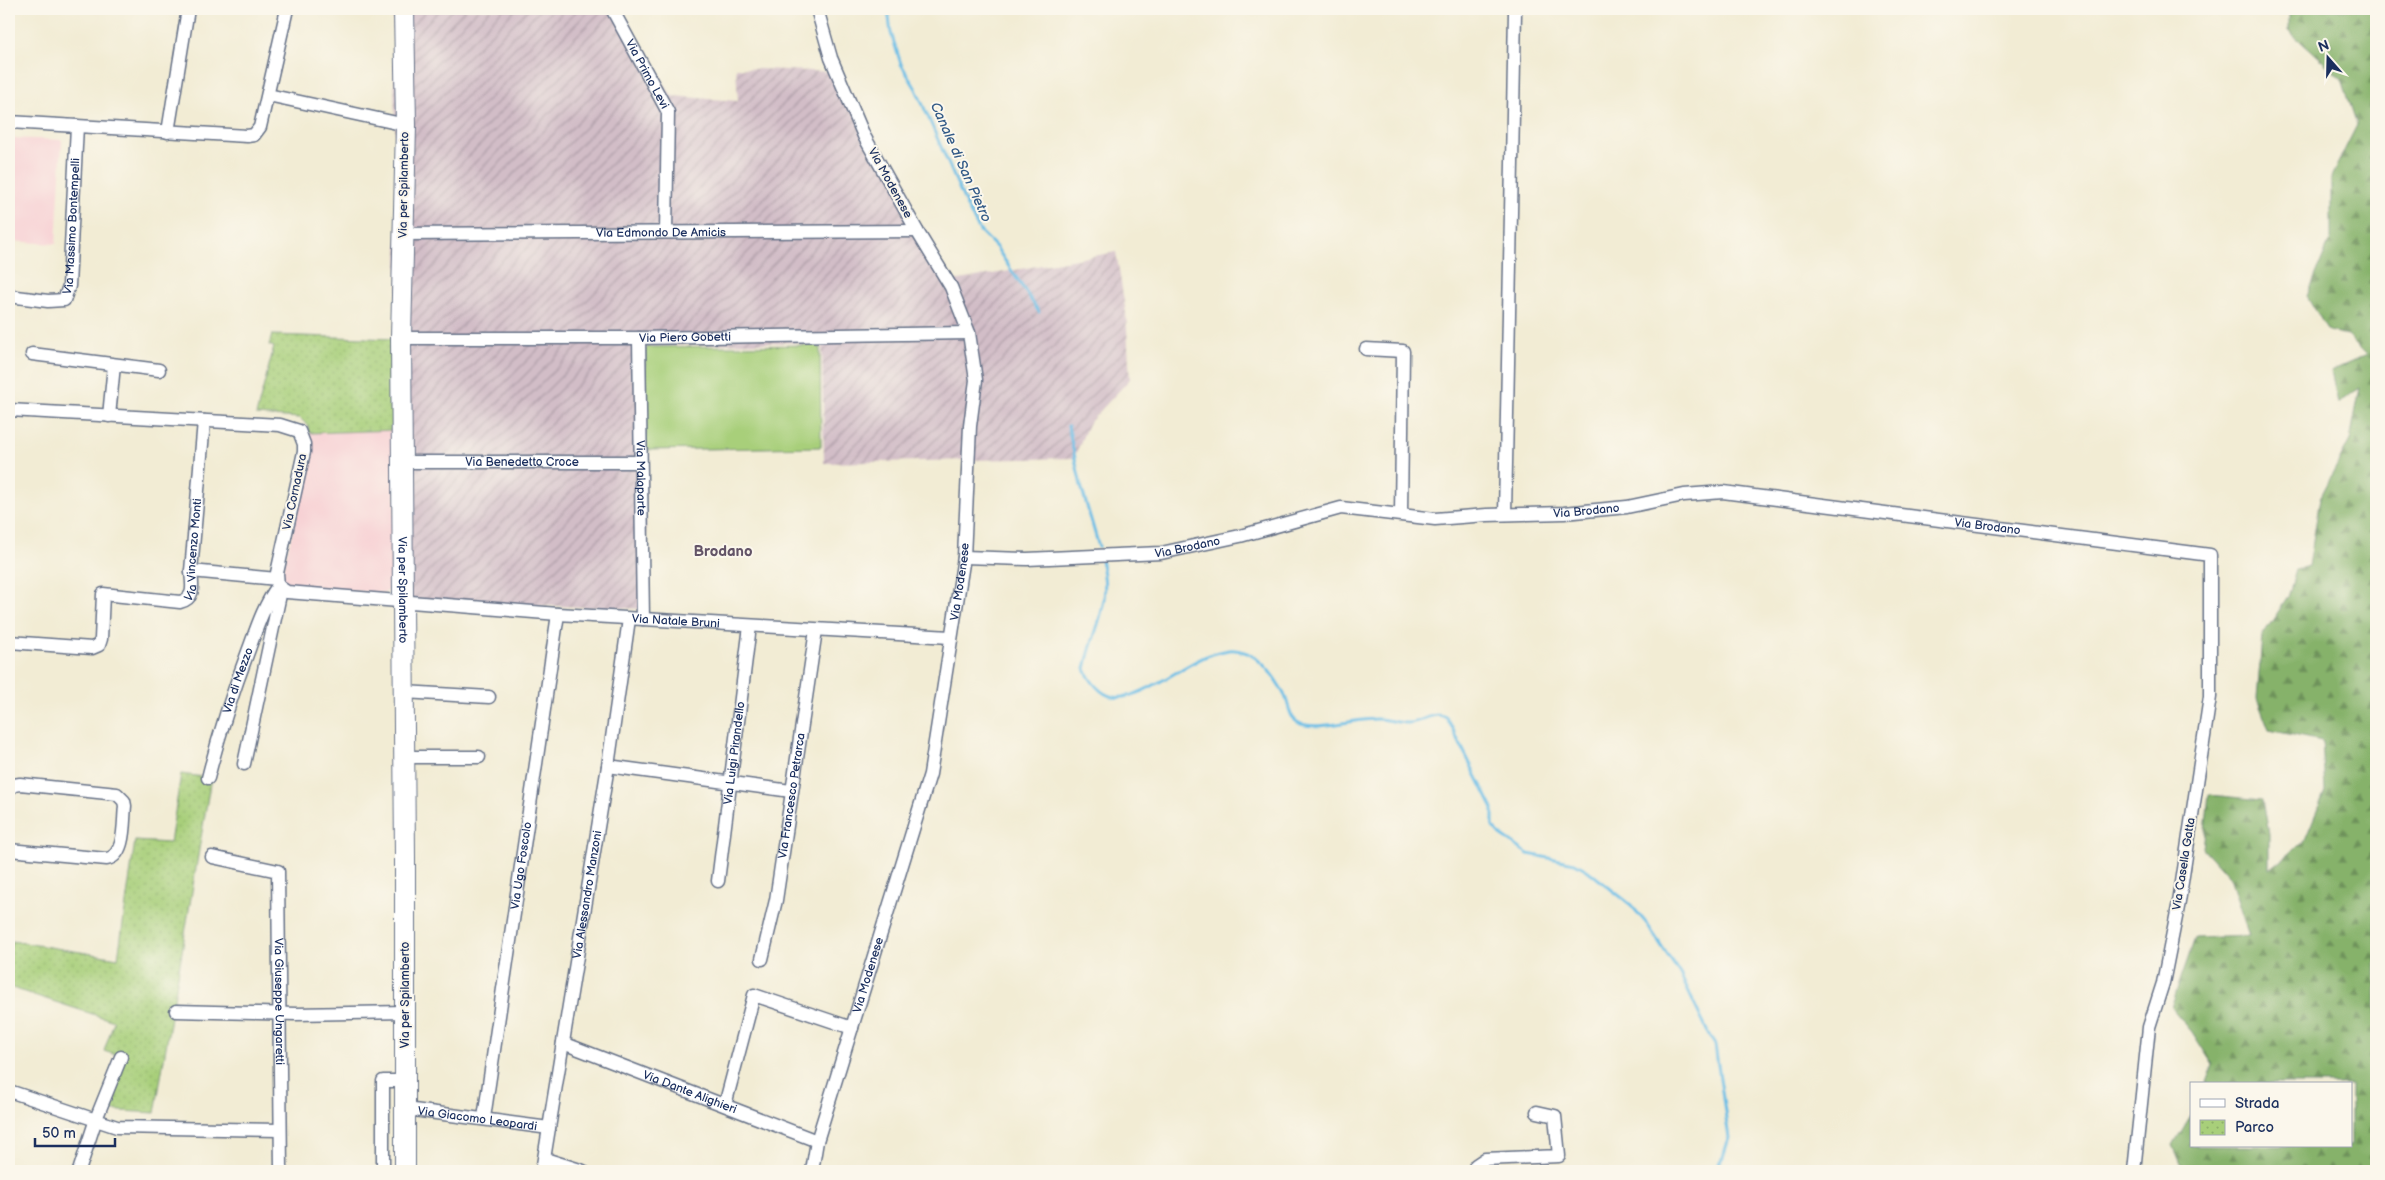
<svg xmlns="http://www.w3.org/2000/svg" width="2385" height="1180" font-family="'Balsamiq Sans',sans-serif">
	<style>
		.built { fill: #f7cfd3 }
		.industrial { fill: url(#industrial-furrows) }
		.forest { fill: url(#forest-firs); stroke: #507064 }
		.park { fill: url(#park-dots); stroke: #627f6c }
		.pitch { fill: #a8cf7a; stroke: #627f6c }
		.lines { fill: none; stroke-linecap: round; stroke-linejoin: round }
		.stream { stroke: #69bde6; stroke-width: 3 }
		.minor-casing { stroke: #667187; stroke-width: 15 }
		.primary-casing { stroke: #667187; stroke-width: 22 }
		.minor { stroke: #fff; stroke-width: 12 }
		.primary { stroke: #fff; stroke-width: 20 }
		.labels { text-anchor: middle; dominant-baseline: central; stroke-width: 4; stroke-linejoin: round; paint-order: stroke }
		.street-label { font-size: 12px; fill: #1b2f5e; stroke: #fbf7ec }
		.water-label { font-size: 14px; font-style: italic; fill: #325a87; stroke: #fbf7ec }
		.quarter-label { font-size: 15px; font-weight: bold; fill: #635467; stroke: #fbf7ec }
	</style>
	<defs>
		<pattern id="industrial-furrows" width="10" height="10" patternUnits="userSpaceOnUse" patternTransform="scale(1.25)"><rect width="10" height="10" fill="#d2bdc7"/><path d="M-1 1l2-2M0 10L10 0M9 11l2-2" fill="none" stroke="#aa9aa5"/></pattern>
		<pattern id="forest-firs" width="22" height="20" patternUnits="userSpaceOnUse" patternTransform="scale(1.25)"><rect width="22" height="20" fill="#86b26a"/><path d="M5 1l3.5 6h-7zM16 11l3.5 6h-7z" fill="#6d915a"/></pattern>
		<pattern id="park-dots" width="8" height="8" patternUnits="userSpaceOnUse" patternTransform="scale(1.25)"><rect width="8" height="8" fill="#a8cf7a"/><path d="M2 2h.1M6 6h.1" fill="none" stroke="#90b26c" stroke-width="1.8" stroke-linecap="round"/></pattern>
	</defs>
	<rect width="100%" height="100%" fill="#fbf7ec"/>
	<filter id="ink" filterUnits="userSpaceOnUse"><feTurbulence type="fractalNoise" baseFrequency=".02" numOctaves="2"/><feDisplacementMap in="SourceGraphic" scale="10" xChannelSelector="R" yChannelSelector="G"/><feConvolveMatrix kernelMatrix="1 2 1 2 8 2 1 2 1" color-interpolation-filters="sRGB"/></filter>
	<filter id="wash" filterUnits="userSpaceOnUse"><feTurbulence type="fractalNoise" baseFrequency=".0096" numOctaves="4" result="noise"/><feDisplacementMap in="SourceGraphic" scale="20" xChannelSelector="R" yChannelSelector="G"/><feGaussianBlur stdDeviation="1.12" result="paint"/><feColorMatrix in="noise" values="0 0 0 0 0 0 0 0 0 0 0 0 0 0 0 0 0 1.4 0 .05"/><feComposite in="paint" operator="in"/></filter>
	<g filter="url(#wash)">
		<rect width="100%" height="100%" fill="#f2ecd4"/>
		<g class="built">
			<polygon points="9,138 62,140 56,244 9,241"/>
			<polygon points="397,430 393,588 384,593 288,585 281,577 313,451 309,433"/>
		</g>
		<polygon class="industrial" points="393,9 619,9 625,21 672,96 738,101 736,68 836,72 948,282 1116,252 1126,313 1130,379 1088,424 1074,458 824,463 822,342 643,345 647,609 403,601"/>
		<polygon class="forest" points="2289,9 2376,9 2375,832 2376,1171 2184,1171 2173,1145 2191,1115 2191,1146 2351,1146 2351,1084 2206,1084 2213,1065 2192,1032 2171,1007 2195,938 2249,936 2230,878 2203,848 2209,795 2263,800 2269,834 2269,870 2304,842 2325,791 2322,741 2269,730 2257,699 2262,636 2288,597 2296,570 2309,566 2320,498 2350,440 2360,388 2338,403 2331,371 2367,355 2347,335 2328,331 2307,296 2331,238 2331,177 2357,125 2342,79 2289,31"/>
		<g class="park">
			<polygon points="272,335 396,339 397,430 309,433 308,426 300,418 256,415 274,347 269,345"/>
			<polygon points="181,774 211,778 155,1113 106,1110 125,1058 104,1051 114,1021 9,987 9,951 12,941 118,958 135,841 170,843"/>
		</g>
		<polygon class="pitch" points="820,345 821,447 646,450 645,350 648,347"/>
		<g class="lines">
			<g class="stream">
				<polyline points="888,9 891,33 901,64 916,89 968,209 980,231 996,247 1039,312"/>
				<polyline points="1068,426 1081,486 1099,547"/>
				<path d="M1101,560C1113,605 1093,628 1085,669C1090,681 1101,695 1114,697C1137,702 1185,664 1207,656C1214,653 1222,651 1229,650C1255,647 1275,676 1285,696C1289,705 1289,720 1301,724C1322,730 1354,719 1377,719C1388,719 1400,724 1411,723C1423,721 1436,710 1447,718L1493,809V827L1498,833L1528,854L1575,863L1587,870L1631,905L1647,924L1680,974L1710,1037L1715,1045L1729,1138L1723,1157L1713,1171"/>
			</g>
		</g>
	</g>
	<g filter="url(#ink)">
		<g class="lines">
			<defs>
				<g id="minor">
					<path id="s1" d="M612,9L668,112L666,232"/>
					<polyline points="268,95 406,125"/>
					<polyline points="9,122 247,136 254,135 260,127 287,9"/>
					<polyline points="168,132 188,9"/>
					<path id="s2" d="M403,234L917,231"/>
					<path id="s3" d="M9,296L48,301L64,300L69,286L77,126"/>
					<path id="s4" d="M401,338H639L969,333"/>
					<path id="s5" d="M639,338L643,619"/>
					<polyline points="1366,349 1403,351 1401,514"/>
					<polyline points="32,354 159,370"/>
					<path id="s6" d="M9,410L280,425L299,431L304,444V452L277,573L278,586L287,592L558,614L950,637"/>
					<polyline points="109,416 114,365"/>
					<path id="s7" d="M403,462H640"/>
					<polyline points="1505,514 1515,12"/>
					<path id="s8" d="M964,557L1027,559L1161,553L1240,536L1341,508L1435,519L1487,515L1564,513L1627,507L1684,495L1723,492L2210,555V697L2179,902L2163,983L2149,1027L2134,1171"/>
					<polyline points="191,571 277,579"/>
					<path id="s9" d="M9,642L92,648L99,645L101,639L103,594L180,602C196,598 192,585 191,571L204,421"/>
					<polyline points="404,692 489,697"/>
					<polyline points="404,757 479,757"/>
					<polyline points="244,764 281,590"/>
					<polyline points="608,766 791,791"/>
					<path id="s10" d="M208,778C219,734 233,691 249,649C257,627 264,605 278,586"/>
					<path d="M9,789L14,785L20,784L117,794L124,801L125,806C123,822 126,855 107,859L9,850"/>
					<path id="s11" d="M212,857L278,871L281,1171"/>
					<path id="s12" d="M718,881L750,626"/>
					<path id="s13" d="M762,959L776,900L816,630"/>
					<polyline points="176,1011 296,1014 405,1012"/>
					<path id="s14" d="M563,1043L817,1141"/>
					<polyline points="9,1091 117,1127 279,1130"/>
					<polyline points="725,1105 754,995 852,1028"/>
					<path id="s15" d="M406,1109L549,1128"/>
					<path id="s16" d="M484,1118L558,614"/>
					<polyline points="545,1159 583,1171"/>
					<polyline points="79,1171 96,1119 121,1057"/>
					<polyline points="383,1171 383,1081 405,1081"/>
					<path id="s17" d="M542,1171L608,766L629,619"/>
					<path id="s18" d="M812,1171L817,1141L930,774L964,557L970,426L976,380L969,333L951,287L917,231L864,136L831,58L817,9"/>
					<polyline points="1473,1171 1476,1165 1485,1159 1559,1156 1555,1116 1537,1112"/>
				</g>
				<g id="primary">
					<path id="s19" d="M404,9L406,125L401,338L405,858V1171"/>
				</g>
			</defs>
			<use href="#minor" class="minor-casing"/>
			<use href="#primary" class="primary-casing"/>
			<use href="#minor" class="minor"/>
			<use href="#primary" class="primary"/>
		</g>
	</g>
	<g class="labels">
		<g class="street-label">
			<text stroke="none"><textPath href="#s1" startOffset="74">Via Primo Levi</textPath></text>
			<text transform="translate(890 183) rotate(61)">Via Modenese</text>
			<text transform="translate(404 185) rotate(-89)">Via per Spilamberto</text>
			<text stroke="none"><textPath href="#s3" startOffset="130">Via Massimo Bontempelli</textPath></text>
			<text stroke="none"><textPath href="#s2" startOffset="258">Via Edmondo De Amicis</textPath></text>
			<text stroke="none"><textPath href="#s4" startOffset="284">Via Piero Gobetti</textPath></text>
			<text stroke="none"><textPath href="#s7" startOffset="119">Via Benedetto Croce</textPath></text>
			<text stroke="none"><textPath href="#s5" startOffset="140">Via Malaparte</textPath></text>
			<text transform="translate(295 492) rotate(-78)">Via Cornadura</text>
			<text stroke="none"><textPath href="#s8" startOffset="629">Via Brodano</textPath></text>
			<text stroke="none"><textPath href="#s8" startOffset="1034">Via Brodano</textPath></text>
			<text stroke="none"><textPath href="#s8" startOffset="224">Via Brodano</textPath></text>
			<text stroke="none"><textPath href="#s9" startOffset="278">Via Vincenzo Monti</textPath></text>
			<text stroke="none"><textPath href="#s18" startOffset="609">Via Modenese</textPath></text>
			<text stroke="none"><textPath href="#s19" startOffset="581">Via per Spilamberto</textPath></text>
			<text stroke="none"><textPath href="#s6" startOffset="851">Via Natale Bruni</textPath></text>
			<text stroke="none"><textPath href="#s10" startOffset="102">Via di Mezzo</textPath></text>
			<text stroke="none"><textPath href="#s12" startOffset="129">Via Luigi Pirandello</textPath></text>
			<text stroke="none"><textPath href="#s13" startOffset="166">Via Francesco Petrarca</textPath></text>
			<text transform="translate(2184 864) rotate(-81)">Via Casella Gatta</text>
			<text stroke="none"><textPath href="#s16" startOffset="255">Via Ugo Foscolo</textPath></text>
			<text stroke="none"><textPath href="#s17" startOffset="280">Via Alessandro Manzoni</textPath></text>
			<text stroke="none"><textPath href="#s18" startOffset="204">Via Modenese</textPath></text>
			<text transform="translate(405 995) rotate(-90)">Via per Spilamberto</text>
			<text stroke="none"><textPath href="#s11" startOffset="198">Via Giuseppe Ungaretti</textPath></text>
			<text stroke="none"><textPath href="#s14" startOffset="136">Via Dante Alighieri</textPath></text>
			<text stroke="none"><textPath href="#s15" startOffset="72">Via Giacomo Leopardi</textPath></text>
		</g>
		<g class="water-label">
			<text transform="translate(961 162) rotate(66)">Canale di San Pietro</text>
		</g>
		<g class="quarter-label">
			<text x="723" y="551">Brodano</text>
		</g>
	</g>
	<rect width="2385" height="1180" fill="none" stroke="#fbf7ec" stroke-width="30"/>
	<rect x="2190" y="1082" width="162" height="65" fill="#fbf7ec" stroke="#a1a7b3"/>
	<rect x="2200" y="1099" width="25" height="8" fill="#ffffff" stroke="#a1a7b3"/>
	<text x="2235" y="1108" font-size="15" fill="#1b2f5e">Strada</text>
	<rect x="2200" y="1120" width="25" height="15" fill="url(#park-dots)" stroke="#a1a7b3"/>
	<text x="2235" y="1132" font-size="15" fill="#1b2f5e">Parco</text>
	<g transform="translate(2328 58) rotate(340)" stroke="#fbf7ec" stroke-width="4" paint-order="stroke">
	<path d="M0-4L9 19L0 12L-9 19Z" fill="#1b2f5e"/>
	<text y="-8" font-size="14" font-weight="bold" text-anchor="middle" fill="#1b2f5e">N</text>
	</g>
	<path d="M35 1138v8h80v-8" fill="none" stroke="#1b2f5e" stroke-width="2.5"/>
	<text x="42" y="1138" font-size="15" fill="#1b2f5e" stroke="#fbf7ec" stroke-width="4" paint-order="stroke">50 m</text>
</svg>
